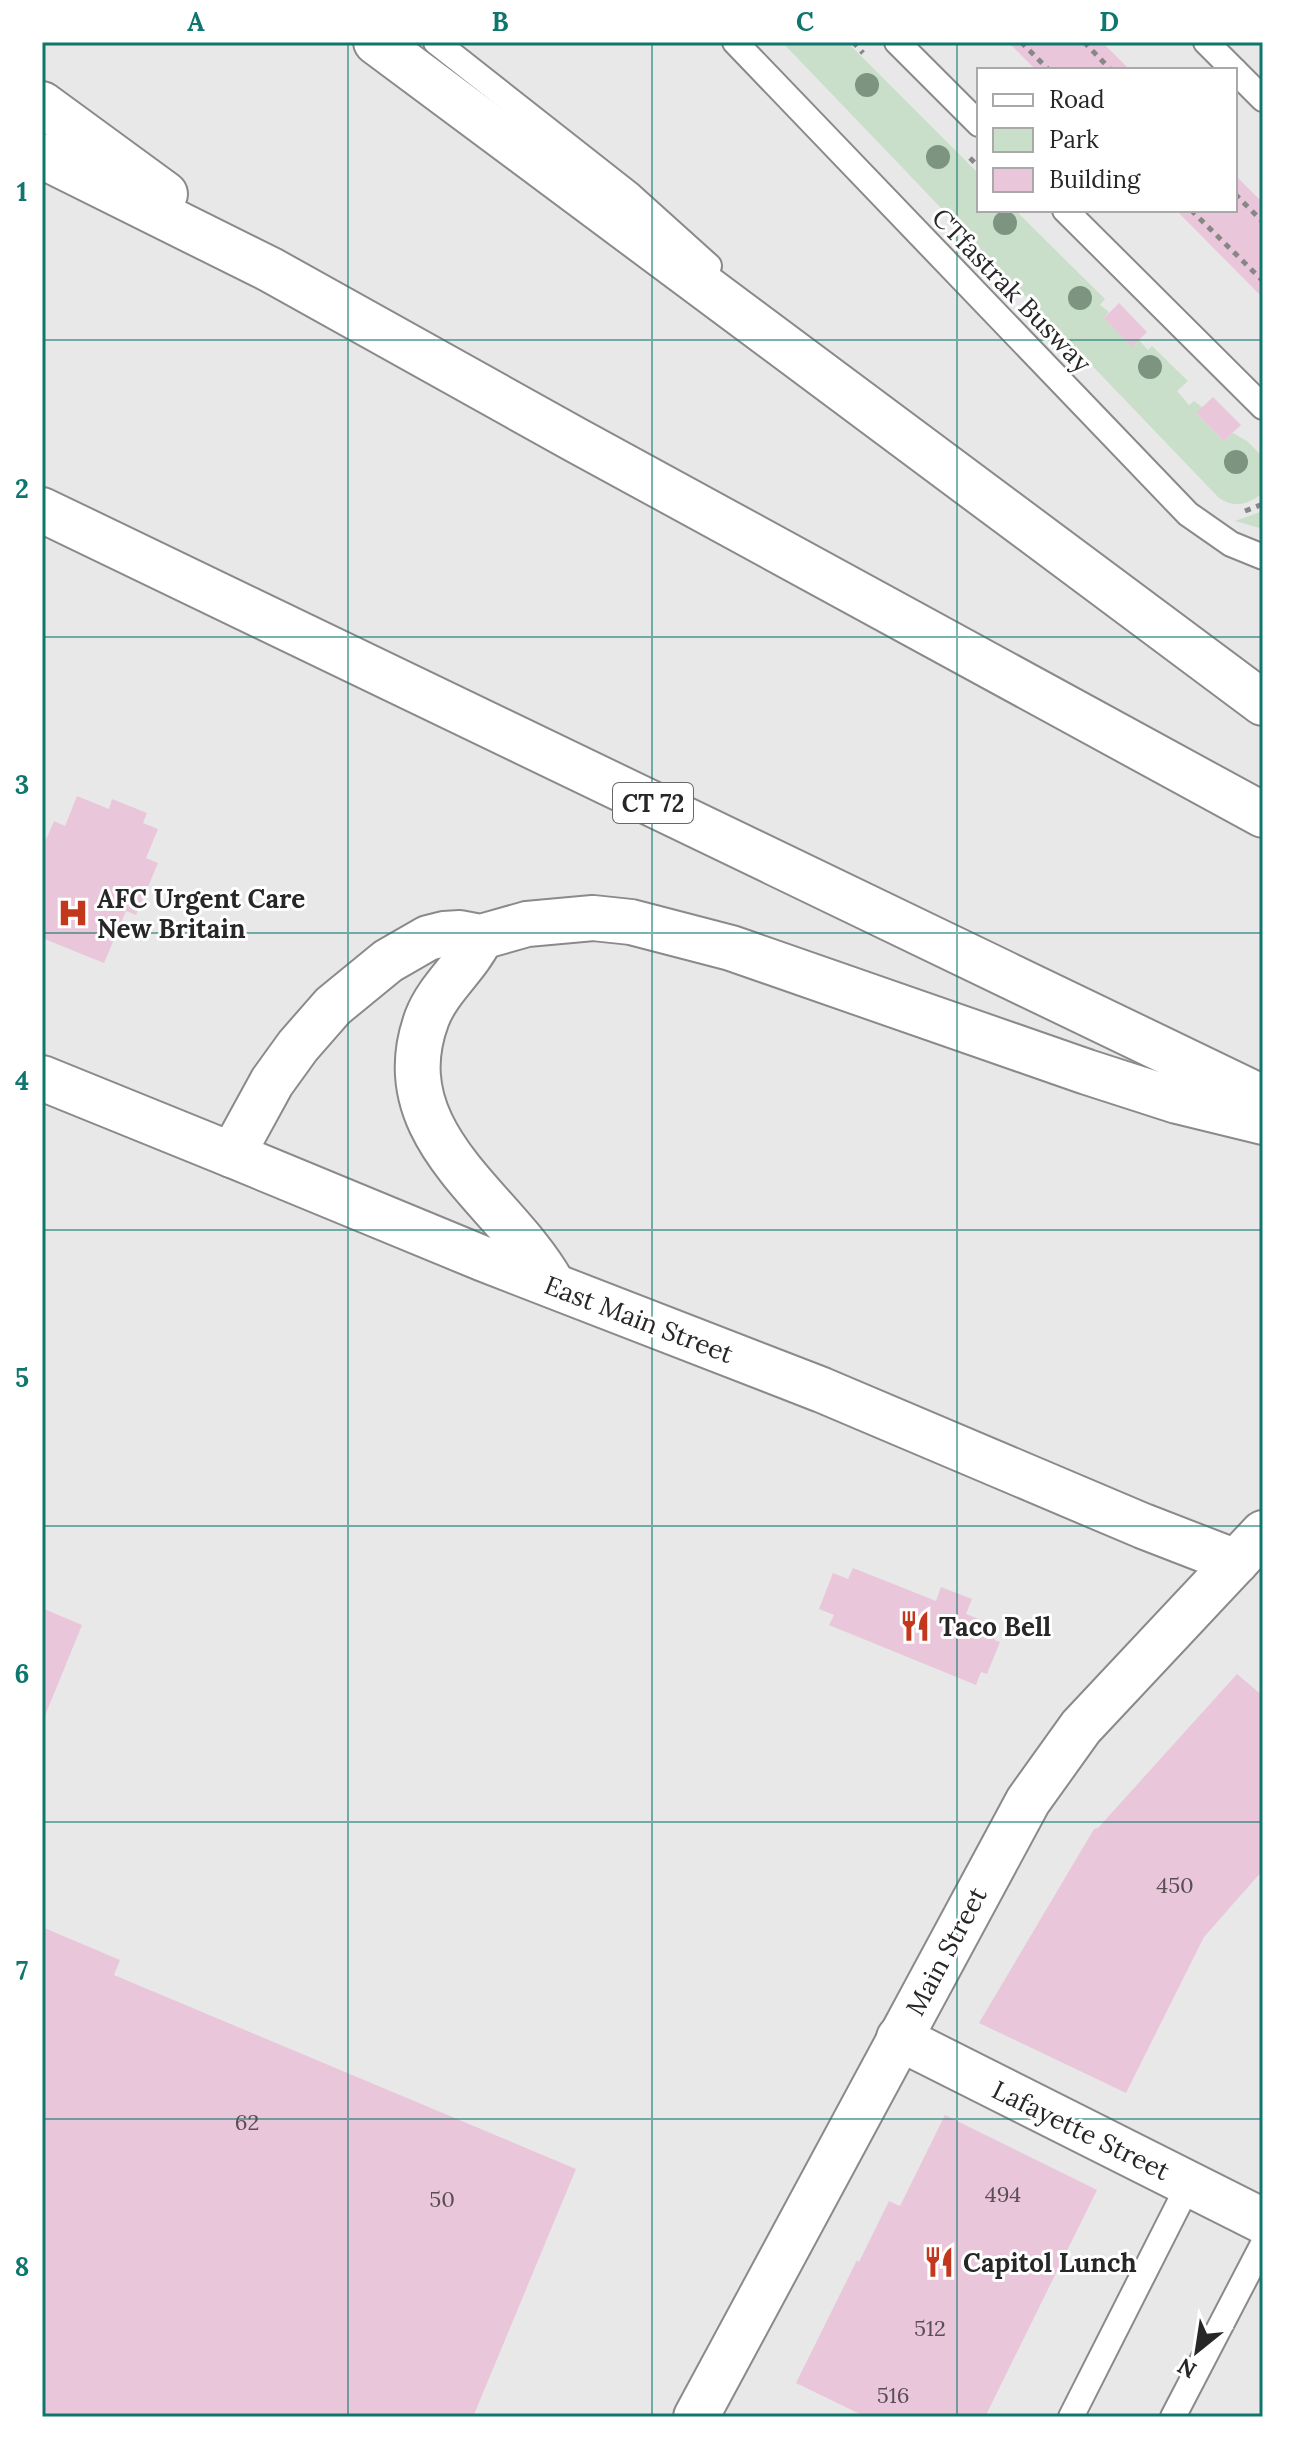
<svg xmlns="http://www.w3.org/2000/svg" width="1305" height="2459" font-family="Lora,serif">
	<style>
		.green { fill: #c9dfca }
		.building { fill: #eac6da }
		.lines { fill: none; stroke-linecap: round; stroke-linejoin: round }
		.service-casing { stroke: #8a8a8b; stroke-width: 28 }
		.minor-casing { stroke: #8a8a8b; stroke-width: 48 }
		.secondary-casing { stroke: #8a8a8b; stroke-width: 48 }
		.primary-casing { stroke: #8a8a8b; stroke-width: 48 }
		.motorway-casing { stroke: #8a8a8b; stroke-width: 48 }
		.path { stroke: #878788; stroke-width: 5; stroke-dasharray: 6 6; stroke-linecap: butt }
		.service { stroke: #fff; stroke-width: 24 }
		.minor { stroke: #fff; stroke-width: 44 }
		.secondary { stroke: #fff; stroke-width: 44 }
		.primary { stroke: #fff; stroke-width: 44 }
		.motorway { stroke: #fff; stroke-width: 44 }
		.tree { fill: #7d9480 }
		.grid { fill: none; stroke: #0f766e; stroke-width: 2; stroke-opacity: 0.55 }
		.labels { text-anchor: middle; dominant-baseline: central; stroke-width: 6; stroke-linejoin: round; paint-order: stroke }
		.number-label { font-size: 22px; fill: #584f54 }
		.shield { fill: #fff; stroke: #686868; stroke-width: 2 }
		.shield-label { font-size: 24px; font-weight: bold; fill: #272728 }
		.street-label { font-size: 26px; fill: #272728; stroke: #fff }
		.poi-label { font-size: 26px; font-weight: bold; fill: #272728; stroke: #fff; text-anchor: start }
		.neatline { fill: none; stroke: #0f766e; stroke-width: 3 }
		.grid-label { font-size: 26px; text-anchor: middle; font-weight: bold; fill: #0f766e }
	</style>
	<rect width="100%" height="100%" fill="#e8e8e9"/>
	<g class="green">
		<path d="M782,42H847L979,174V210H1015L1105,299L1100,305L1109,312L1104,318L1132,346L1139,340L1148,350L1152,346L1188,381L1177,391L1189,405L1194,401L1202,407L1197,414L1224,441L1233,433L1247,441L1263,457V493C1249,504 1235,509 1219,498Z"/>
		<polygon points="1263,511 1263,529 1235,521"/>
	</g>
	<g class="building">
		<polygon points="1008,42 1102,42 1130,70 1036,70"/>
		<polygon points="1235,175 1263,203 1263,298 1176,210 1235,210"/>
		<polygon points="1119,303 1147,332 1132,347 1104,318"/>
		<polygon points="1213,397 1241,425 1224,441 1196,413"/>
		<polygon points="77,796 109,809 112,799 147,813 143,823 158,829 146,858 158,863 136,915 126,911 104,963 42,938 42,849 54,821 65,826"/>
		<polygon points="853,1568 936,1601 941,1587 972,1599 966,1614 1000,1627 994,1640 1000,1642 987,1674 981,1672 976,1685 829,1625 834,1615 819,1609 833,1573 848,1579"/>
		<polygon points="42,1608 82,1625 42,1723"/>
		<polygon points="1237,1674 1263,1696 1263,1870 1204,1937 1126,2093 979,2023 1094,1829 1098,1828"/>
		<polygon points="42,1927 120,1960 114,1975 576,2169 473,2417 42,2417"/>
		<polygon points="945,2115 1097,2190 985,2417 866,2417 796,2383 857,2260 859,2262 889,2201 900,2206"/>
	</g>
	<g class="lines">
		<defs>
			<g id="service">
				<polyline points="436,42 629,194 709,266"/>
				<polyline points="735,42 1188,514 1231,544 1263,557"/>
				<polyline points="897,42 979,124"/>
				<polyline points="1206,42 1234,70"/>
				<polyline points="1235,71 1263,99"/>
				<polyline points="1065,210 1263,407"/>
				<polyline points="1071,2417 1189,2184"/>
				<polyline points="1173,2417 1263,2244"/>
			</g>
			<polyline id="minor" points="899,2038 1263,2221"/>
			<g id="secondary">
				<polyline points="232,1155 484,1259 822,1390 1143,1526 1236,1562"/>
				<polyline points="696,2417 1028,1801 1081,1727 1263,1533"/>
			</g>
			<polyline id="primary" points="42,1078 232,1155"/>
			<g id="motorway">
				<polyline points="376,42 1263,703"/>
				<polyline points="42,104 165,194"/>
				<polyline points="42,156 271,270 574,439 1263,815"/>
				<polyline points="42,510 1263,1098"/>
				<path d="M481,937C467,967 439,987 427,1018C383,1136 505,1198 553,1285"/>
				<polyline points="232,1155 272,1082 298,1046 333,1006 388,961 428,938 444,934 460,933 481,937 527,924 593,918 631,922 731,948 1087,1072 1177,1101 1263,1122"/>
			</g>
		</defs>
		<use href="#service" class="service-casing"/>
		<use href="#minor" class="minor-casing"/>
		<use href="#secondary" class="secondary-casing"/>
		<use href="#primary" class="primary-casing"/>
		<use href="#motorway" class="motorway-casing"/>
		<g class="path">
			<polyline points="853,42 863,53"/>
			<polyline points="1021,42 1049,70"/>
			<polyline points="1084,42 1111,70"/>
			<polyline points="970,158 979,167"/>
			<polyline points="1235,194 1263,222"/>
			<polyline points="1191,210 1263,281"/>
			<polyline points="1245,511 1263,504"/>
		</g>
		<use href="#service" class="service"/>
		<use href="#minor" class="minor"/>
		<use href="#secondary" class="secondary"/>
		<use href="#primary" class="primary"/>
		<use href="#motorway" class="motorway"/>
	</g>
	<g class="tree">
		<circle cx="867" cy="85" r="12"/>
		<circle cx="938" cy="157" r="12"/>
		<circle cx="1005" cy="223" r="12"/>
		<circle cx="1080" cy="298" r="12"/>
		<circle cx="1150" cy="367" r="12"/>
		<circle cx="1236" cy="462" r="12"/>
	</g>
	<path class="grid" d="M348,42V2417M652,42V2417M957,42V2417M42,340H1263M42,637H1263M42,933H1263M42,1230H1263M42,1526H1263M42,1822H1263M42,2119H1263"/>
	<defs>
		<symbol id="hospital-bare" viewBox="-9 -9 18 18"><path d="M-5-5h3v3.5h4V-5h3V5h-3V1.5h-4V5h-3Z" fill="#c3381d" stroke="#fff" stroke-width="2.5" paint-order="stroke"/></symbol>
		<symbol id="restaurant-bare" viewBox="-9 -9 18 18"><path d="M-5-6h1v4h1v-4h1v4h1v-4h1v5L-1.5 .5V6h-2V.5L-5-1ZM5-6V6H3V1.5H1.5Q1.5-4 5-6Z" fill="#c3381d" stroke="#fff" stroke-width="2.5" paint-order="stroke"/></symbol>
	</defs>
	<g fill-rule="evenodd">
		<use href="#hospital-bare" x="51" y="891" width="44" height="44"/>
		<use href="#restaurant-bare" x="893" y="1604" width="44" height="44"/>
		<use href="#restaurant-bare" x="917" y="2240" width="44" height="44"/>
	</g>
	<g class="labels">
		<g class="number-label">
			<text x="1175" y="1885">450</text>
			<text x="247" y="2122">62</text>
			<text x="1003" y="2194">494</text>
			<text x="442" y="2199">50</text>
			<text x="930" y="2328">512</text>
			<text x="893" y="2395">516</text>
		</g>
		<rect class="shield" x="613" y="783" width="80" height="40" rx="6"/>
		<g class="shield-label">
			<text x="653" y="803">CT 72</text>
		</g>
		<g class="street-label">
			<text transform="translate(1012 290) rotate(46)">CTfastrak Busway</text>
			<text transform="translate(639 1319) rotate(21)">East Main Street</text>
			<text transform="translate(946 1951) rotate(-62)">Main Street</text>
			<text transform="translate(1081 2130) rotate(26)">Lafayette Street</text>
		</g>
		<g class="poi-label">
			<text x="97" y="898">AFC Urgent Care<tspan x="97" dy="30">New Britain</tspan></text>
			<text x="939" y="1626">Taco Bell</text>
			<text x="963" y="2262">Capitol Lunch</text>
		</g>
	</g>
	<rect width="1305" height="2459" fill="none" stroke="#ffffff" stroke-width="88"/>
	<rect x="977" y="68" width="260" height="144" fill="#ffffff" stroke="#a9a9a9" stroke-width="2"/>
	<rect x="993" y="94" width="40" height="12" fill="#ffffff" stroke="#a9a9a9" stroke-width="2"/>
	<text x="1049" y="108" font-size="24" fill="#272728">Road</text>
	<rect x="993" y="128" width="40" height="24" fill="#c9dfca" stroke="#a9a9a9" stroke-width="2"/>
	<text x="1049" y="148" font-size="24" fill="#272728">Park</text>
	<rect x="993" y="168" width="40" height="24" fill="#eac6da" stroke="#a9a9a9" stroke-width="2"/>
	<text x="1049" y="188" font-size="24" fill="#272728">Building</text>
	<g transform="translate(1197 2351) rotate(210)" stroke="#ffffff" stroke-width="6" paint-order="stroke">
	<path d="M0-6L14 30L0 20L-14 30Z" fill="#272728"/>
	<text y="-12" font-size="22" font-weight="bold" text-anchor="middle" fill="#272728">N</text>
	</g>
	<rect x="44" y="44" width="1217" height="2371" class="neatline"/>
	<g class="grid-label">
		<text x="196" y="31">A</text>
		<text x="500" y="31">B</text>
		<text x="805" y="31">C</text>
		<text x="1109" y="31">D</text>
		<text x="22" y="201">1</text>
		<text x="22" y="498">2</text>
		<text x="22" y="794">3</text>
		<text x="22" y="1090">4</text>
		<text x="22" y="1387">5</text>
		<text x="22" y="1683">6</text>
		<text x="22" y="1980">7</text>
		<text x="22" y="2276">8</text>
	</g>
</svg>
